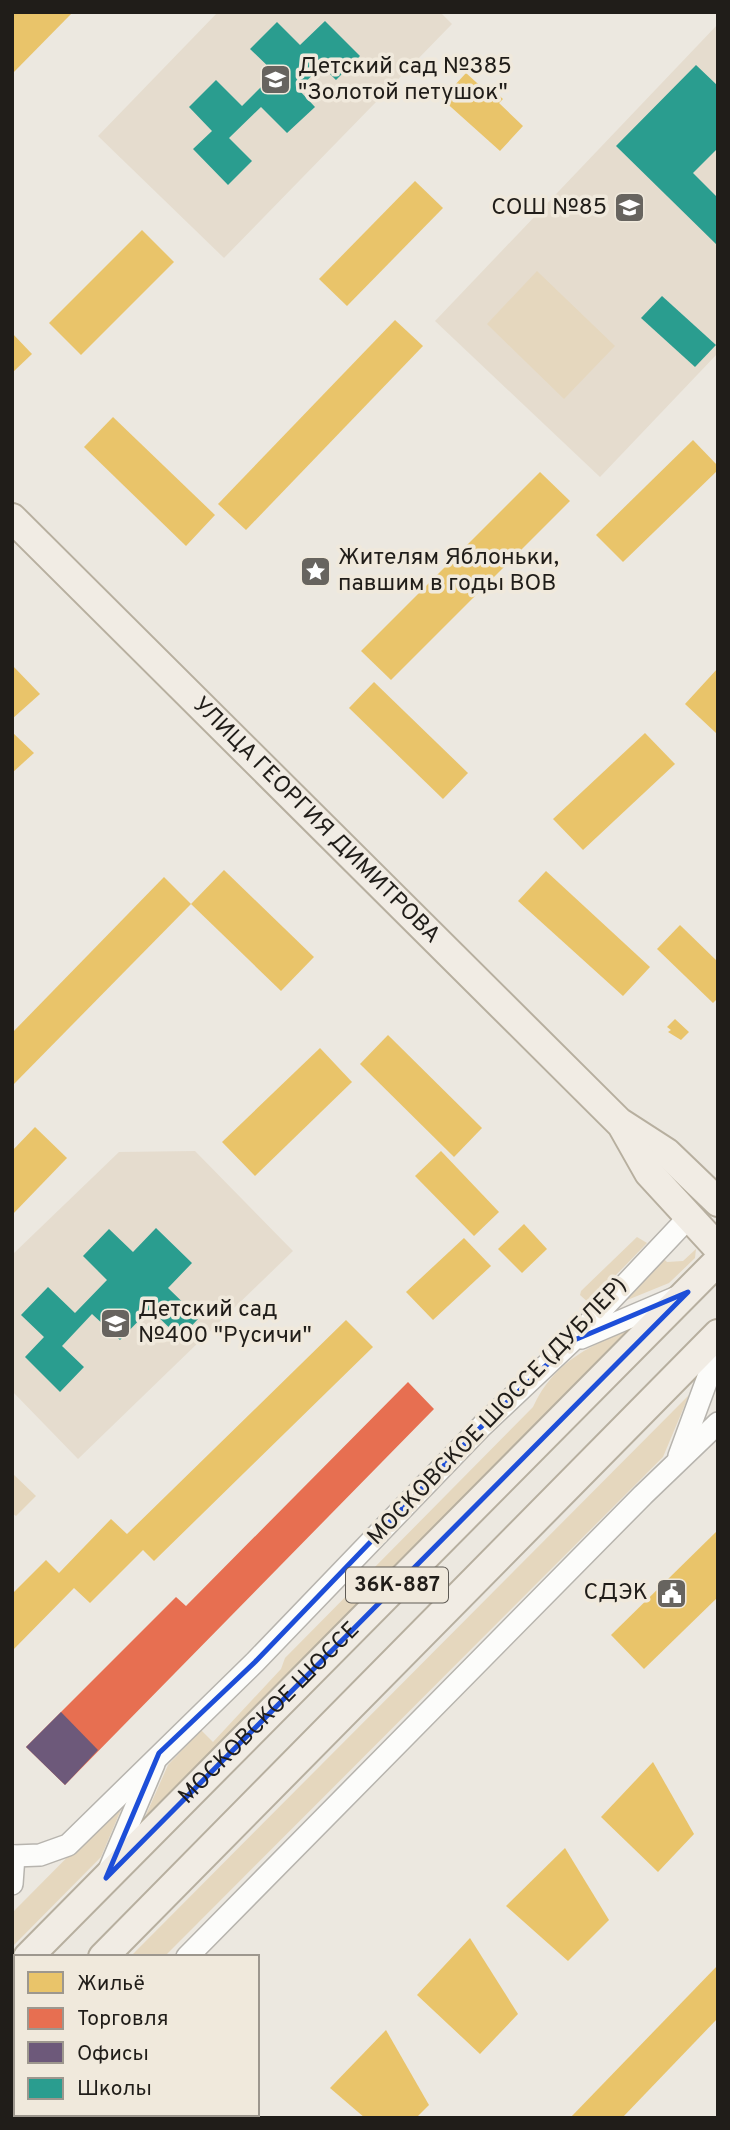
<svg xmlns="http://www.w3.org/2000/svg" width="730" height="2130" font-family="Overpass,sans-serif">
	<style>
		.built { fill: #e5dcce }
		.green { fill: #e5d7be }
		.homes { fill: #e9c46a }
		.shops { fill: #e76f51 }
		.offices { fill: #6d597a }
		.schools { fill: #2a9d8f }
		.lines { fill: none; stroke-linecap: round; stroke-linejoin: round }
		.minor-casing { stroke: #b7b4ae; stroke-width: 24 }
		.major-casing { stroke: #b7af9f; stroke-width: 32 }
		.minor { stroke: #fcfcfa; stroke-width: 21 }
		.major { stroke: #f1ece4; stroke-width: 28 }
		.marked { fill: none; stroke: #1d4ed8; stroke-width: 5; stroke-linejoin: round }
		.labels { text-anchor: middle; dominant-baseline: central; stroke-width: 7; stroke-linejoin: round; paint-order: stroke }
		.shield { fill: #f0e9dc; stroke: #5e5a54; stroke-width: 2 }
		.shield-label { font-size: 21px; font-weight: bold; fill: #201d19 }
		.poi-label { font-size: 23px; fill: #201d19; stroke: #f0e9dc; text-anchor: start }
		.street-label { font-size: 23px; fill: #201d19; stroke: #f0e9dc }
	</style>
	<rect width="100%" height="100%" fill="#ece8e0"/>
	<g class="built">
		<polygon points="218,12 440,12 452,24 224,258 98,136"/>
		<polygon points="718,24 718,353 600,477 435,321"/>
		<polygon points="195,1151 293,1251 78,1459 12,1391 12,1255 119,1152"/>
	</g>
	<g class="green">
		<polygon points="537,271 615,346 564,399 487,324"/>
		<polygon points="637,1237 647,1243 589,1303 580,1295 581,1291"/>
		<polygon points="696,1249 695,1258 669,1283 615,1305 663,1258 667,1262 683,1261"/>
		<path d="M637,1325L145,1817L168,1765L201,1730L213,1742L281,1669L285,1658L533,1407C555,1359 592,1346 637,1325Z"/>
		<polygon points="689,1395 663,1457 164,1957 130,1957"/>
		<polygon points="12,1473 36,1496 16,1516 12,1513"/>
		<polygon points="126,1798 101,1857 12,1947 12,1913"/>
	</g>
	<g class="homes">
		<polygon points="12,12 73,12 12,74"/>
		<polygon points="466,73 487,92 490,88 503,99 499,103 523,126 500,151 442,99"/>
		<polygon points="415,181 443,208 347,306 319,279"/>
		<polygon points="142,230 174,262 81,355 49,323"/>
		<polygon points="395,320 423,346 246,530 218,504"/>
		<polygon points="12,333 32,354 12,373"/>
		<polygon points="113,417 215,515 186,546 84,447"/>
		<polygon points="693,440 718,466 718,470 623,562 596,535"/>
		<polygon points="540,472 570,501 391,680 361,651"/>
		<polygon points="12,665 40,694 12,719"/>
		<polygon points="718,668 718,731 716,733 685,704"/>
		<polygon points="374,682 468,773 443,799 349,708"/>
		<polygon points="12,732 34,753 12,773"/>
		<polygon points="645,733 675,764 583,850 553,819"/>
		<polygon points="224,870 314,957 281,991 191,904"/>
		<polygon points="546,871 650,967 623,996 518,901"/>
		<polygon points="164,877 191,904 12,1086 12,1033"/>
		<polygon points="680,925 718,962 718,998 713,1003 657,949"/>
		<polygon points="675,1019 689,1032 681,1040 668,1032 671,1030 667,1027"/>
		<polygon points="388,1035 482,1128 454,1157 360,1064"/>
		<polygon points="320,1048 352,1082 255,1176 222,1142"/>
		<polygon points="35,1127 67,1158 12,1215 12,1151"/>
		<polygon points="441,1151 499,1212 474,1236 415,1176"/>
		<polygon points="524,1224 547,1249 522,1273 498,1249"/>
		<polygon points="464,1238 491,1266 433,1320 406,1292"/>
		<polygon points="346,1320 373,1347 154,1561 143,1550 90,1603 74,1588 12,1651 12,1594 46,1560 59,1573 111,1519 127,1534"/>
		<polygon points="718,1530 718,1597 644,1669 611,1635"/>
		<polygon points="653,1762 694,1834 658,1872 601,1817"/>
		<polygon points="565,1848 609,1920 568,1961 506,1906"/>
		<polygon points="470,1938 518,2014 480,2054 417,1995"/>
		<polygon points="718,1965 718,2018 622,2118 570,2118"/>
		<polygon points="386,2030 429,2105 416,2118 365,2118 330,2088"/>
	</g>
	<polygon class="shops" points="408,1382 434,1409 65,1785 26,1747 176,1597 186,1606"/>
	<polygon class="offices" points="61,1712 98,1750 65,1785 26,1747"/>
	<g class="schools">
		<polygon points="325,21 360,56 336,80 322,66 298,89 315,107 287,133 261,107 229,138 252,161 228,185 193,149 212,131 189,107 216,80 242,106 275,73 250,49 277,22 300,45"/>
		<polygon points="696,65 718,86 718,148 693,173 718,198 718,246 616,146"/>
		<polygon points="662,296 716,345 695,367 641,318"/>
		<polygon points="156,1228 192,1263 168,1288 199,1318 180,1338 150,1309 120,1340 92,1314 62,1346 84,1367 60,1392 25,1357 44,1337 21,1315 48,1287 75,1313 107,1280 83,1256 109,1229 133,1252"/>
	</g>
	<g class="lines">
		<defs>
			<g id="minor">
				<polyline points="581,1338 677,1297"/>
				<polyline points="679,1456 718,1350"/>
				<polyline points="14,1856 40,1855 68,1845 255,1662 482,1426 572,1341 689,1217"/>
				<polyline points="109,1870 154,1764"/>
				<polyline points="12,1884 14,1856"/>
				<polyline points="187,1957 643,1495 718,1423"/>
				<polyline points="23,2118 27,2114"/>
			</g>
			<g id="major">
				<path id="s1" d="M12,518L619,1122L667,1153L718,1202"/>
				<polyline points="623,1127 649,1173 718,1248"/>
				<path id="s2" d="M28,1957L718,1261"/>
				<polyline points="103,1957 718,1334"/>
				<polyline points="12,2049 16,2046"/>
			</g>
		</defs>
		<use href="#minor" class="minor-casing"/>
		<use href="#major" class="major-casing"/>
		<use href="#minor" class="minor"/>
		<use href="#major" class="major"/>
	</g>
	<path class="marked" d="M688,1292L106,1878L159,1753L255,1662L482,1426L572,1341Z"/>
	<defs>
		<symbol id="school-square" viewBox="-11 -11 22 22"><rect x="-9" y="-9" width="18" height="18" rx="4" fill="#67645f" stroke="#f0e9dc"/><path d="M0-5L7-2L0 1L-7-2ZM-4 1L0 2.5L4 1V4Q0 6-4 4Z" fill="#fff"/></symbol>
		<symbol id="sight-square" viewBox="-11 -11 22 22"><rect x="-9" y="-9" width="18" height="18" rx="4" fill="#67645f" stroke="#f0e9dc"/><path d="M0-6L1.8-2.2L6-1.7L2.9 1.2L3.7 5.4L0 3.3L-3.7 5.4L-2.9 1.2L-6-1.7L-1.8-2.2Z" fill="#fff"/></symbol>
		<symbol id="civic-square" viewBox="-11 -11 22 22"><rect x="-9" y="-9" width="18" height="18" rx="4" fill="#67645f" stroke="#f0e9dc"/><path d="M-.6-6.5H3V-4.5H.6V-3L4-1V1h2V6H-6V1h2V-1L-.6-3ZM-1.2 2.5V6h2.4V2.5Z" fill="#fff"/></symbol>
	</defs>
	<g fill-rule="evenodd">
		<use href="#school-square" x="258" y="62" width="35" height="35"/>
		<use href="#school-square" x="612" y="190" width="35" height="35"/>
		<use href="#sight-square" x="298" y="554" width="35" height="35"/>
		<use href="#school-square" x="98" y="1306" width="35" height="35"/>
		<use href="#civic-square" x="654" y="1576" width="35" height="35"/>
	</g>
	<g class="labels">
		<rect class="shield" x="346" y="1567.5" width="102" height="35" rx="5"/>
		<g class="shield-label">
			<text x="397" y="1585">36К-887</text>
		</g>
		<g class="poi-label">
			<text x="298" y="67">Детский сад №385<tspan x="298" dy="26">"Золотой петушок"</tspan></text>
			<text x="607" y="208" text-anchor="end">СОШ №85</text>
			<text x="338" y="558">Жителям Яблоньки,<tspan x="338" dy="26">павшим в годы ВОВ</tspan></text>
			<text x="138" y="1310">Детский сад<tspan x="138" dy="26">№400 "Русичи"</tspan></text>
			<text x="648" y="1593" text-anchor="end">СДЭК</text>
		</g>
		<g class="street-label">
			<text stroke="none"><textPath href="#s1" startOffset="429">УЛИЦА ГЕОРГИЯ ДИМИТРОВА</textPath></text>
			<text transform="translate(498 1412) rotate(-46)">МОСКОВСКОЕ ШОССЕ (ДУБЛЕР)</text>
			<text stroke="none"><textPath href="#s2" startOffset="343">МОСКОВСКОЕ ШОССЕ</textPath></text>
		</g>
	</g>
	<rect width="730" height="2130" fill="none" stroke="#201d19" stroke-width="28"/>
	<rect x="14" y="1955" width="245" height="161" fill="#f0e9dc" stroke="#9d978e" stroke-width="2"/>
	<rect x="28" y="1972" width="35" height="21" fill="#e9c46a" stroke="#9d978e" stroke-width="2"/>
	<text x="77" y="1990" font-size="21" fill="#201d19">Жильё</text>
	<rect x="28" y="2008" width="35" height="21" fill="#e76f51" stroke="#9d978e" stroke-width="2"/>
	<text x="77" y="2025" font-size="21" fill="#201d19">Торговля</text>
	<rect x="28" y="2042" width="35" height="21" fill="#6d597a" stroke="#9d978e" stroke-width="2"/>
	<text x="77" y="2060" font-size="21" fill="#201d19">Офисы</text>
	<rect x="28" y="2078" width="35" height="21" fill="#2a9d8f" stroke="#9d978e" stroke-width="2"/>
	<text x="77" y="2095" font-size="21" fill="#201d19">Школы</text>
</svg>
